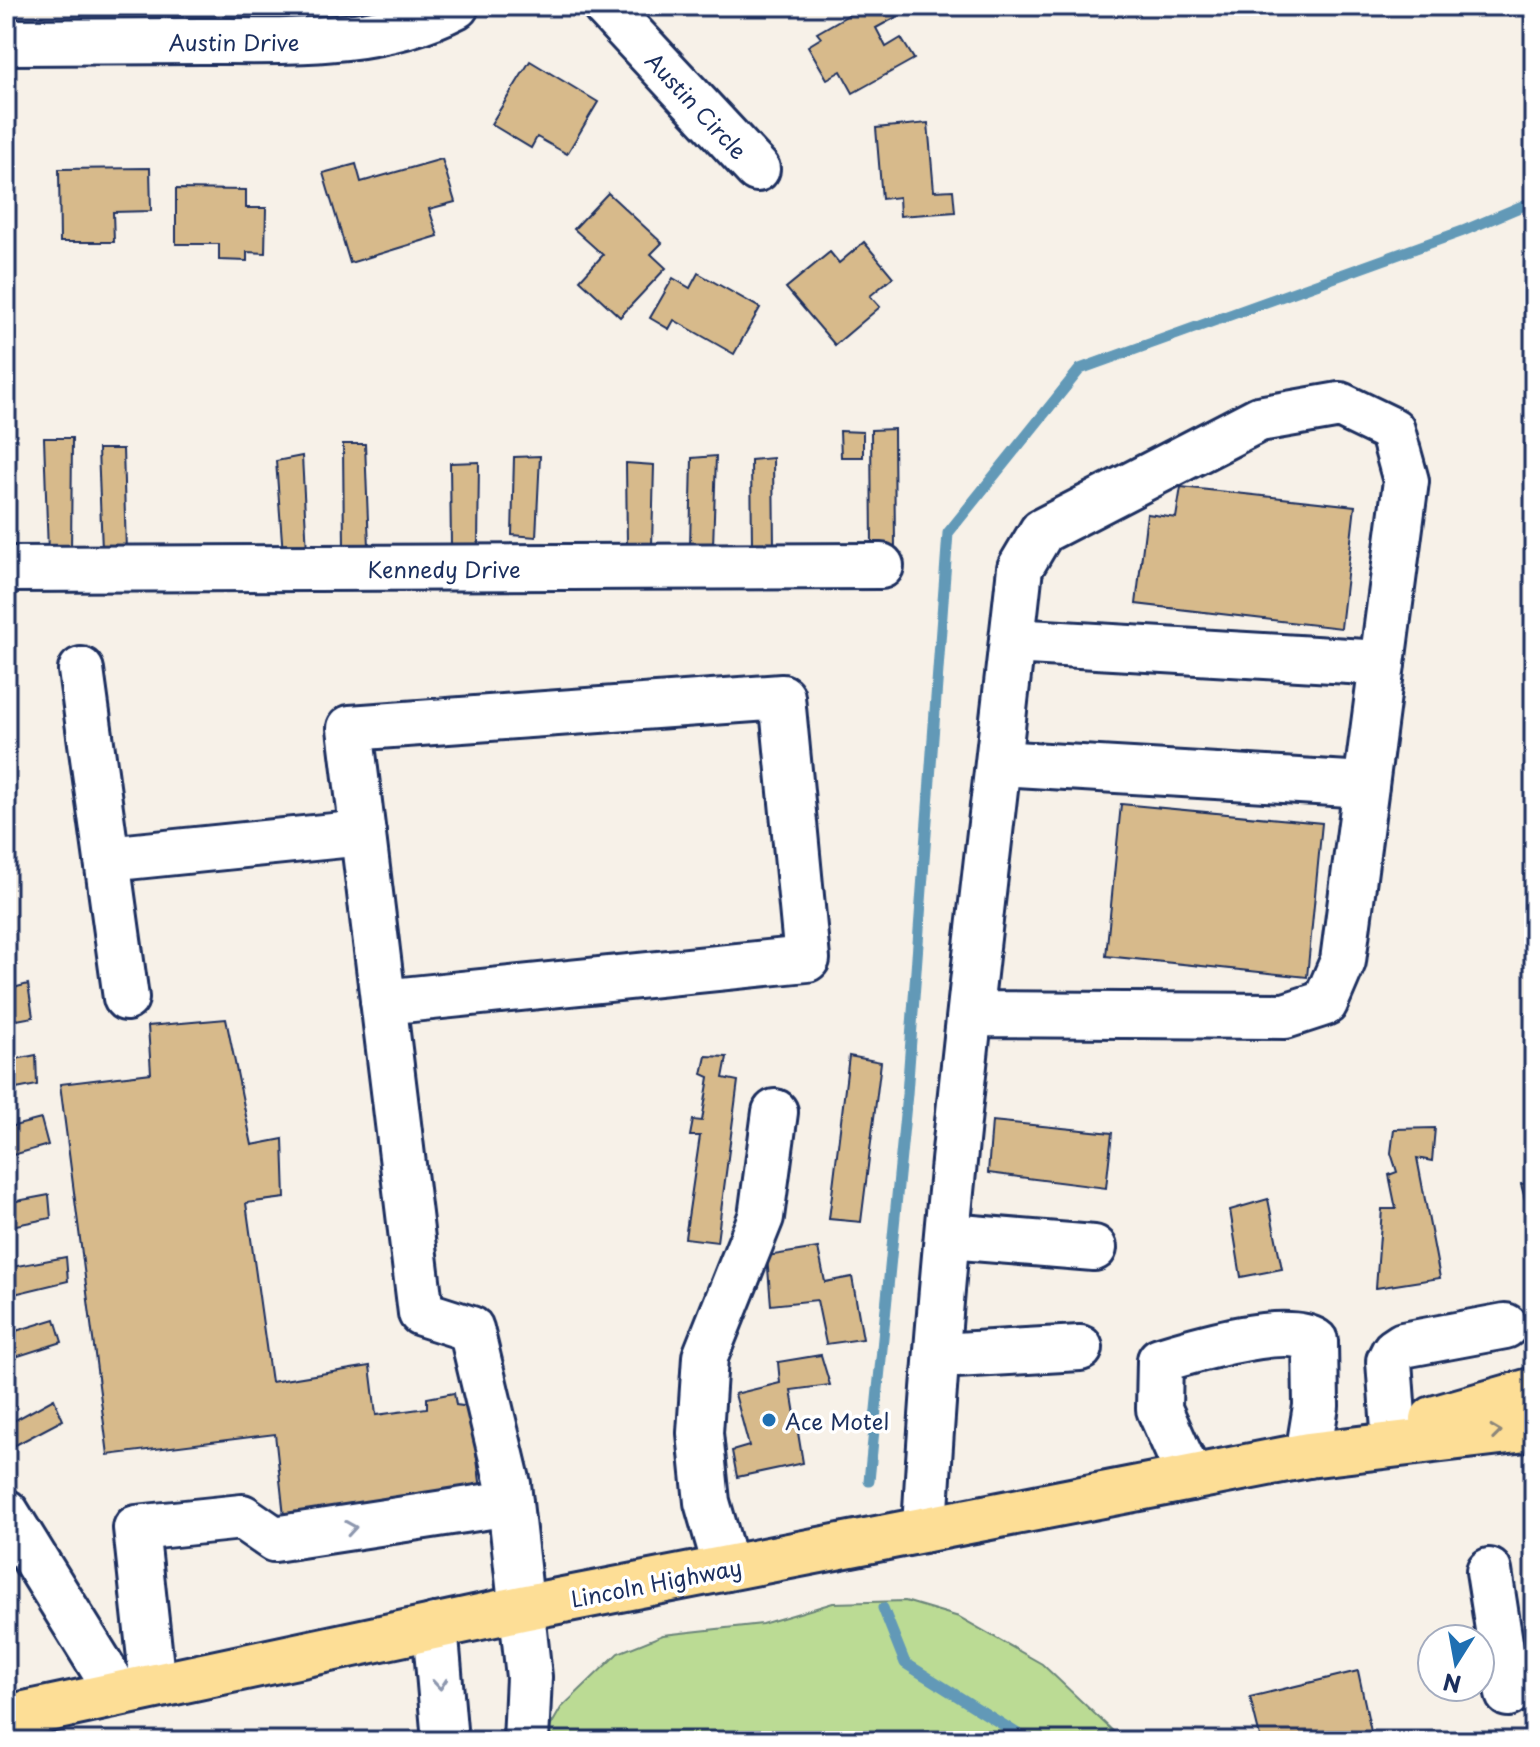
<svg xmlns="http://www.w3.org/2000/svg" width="1540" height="1747" font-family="'Playpen Sans',sans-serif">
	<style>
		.green { fill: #bbdb94; stroke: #6b8579; stroke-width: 2 }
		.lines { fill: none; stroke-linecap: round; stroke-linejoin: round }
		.stream { stroke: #6299b7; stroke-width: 11 }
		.building { fill: #d7ba8b; stroke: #1b2f5e; stroke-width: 2 }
		.minor-casing { stroke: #1b2f5e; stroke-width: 50 }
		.major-casing { stroke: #1b2f5e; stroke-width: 50 }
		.minor { stroke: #fff; stroke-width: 44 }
		.major { stroke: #fdde96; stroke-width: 44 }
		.oneway { stroke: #8c867a }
		.oneway2 { stroke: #8d97ae }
		.poi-dot { fill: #1f6fb2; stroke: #fff; stroke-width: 3 }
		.labels { text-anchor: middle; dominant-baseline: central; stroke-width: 7; stroke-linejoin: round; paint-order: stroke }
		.street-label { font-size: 22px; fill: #1b2f5e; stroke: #fff }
		.poi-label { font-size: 22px; fill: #1b2f5e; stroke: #fff; text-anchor: start }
	</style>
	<rect width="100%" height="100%" fill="#f7f1e8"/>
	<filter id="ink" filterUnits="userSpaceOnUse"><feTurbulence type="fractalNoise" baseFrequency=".0125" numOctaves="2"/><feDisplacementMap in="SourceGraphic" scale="16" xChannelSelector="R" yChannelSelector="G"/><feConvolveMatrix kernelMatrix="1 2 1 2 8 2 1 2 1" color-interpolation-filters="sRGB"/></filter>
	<g filter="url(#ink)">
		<path class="green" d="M905,1601L959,1617L1042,1664L1116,1734L1128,1741H859C819,1719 775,1740 733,1741C670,1742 606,1741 542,1741L561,1708L618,1653L663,1635L762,1624L833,1603Z"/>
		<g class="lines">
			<g class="stream">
				<polyline points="869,1481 907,1094 948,533 1080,369 1463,231 1534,201"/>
				<polyline points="883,1608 905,1663 1029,1741"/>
			</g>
		</g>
		<g class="building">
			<polygon points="864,6 892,6 898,16 876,28 886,47 901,38 914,59 853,93 841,71 827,79 808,46 821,38 817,33"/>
			<polygon points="530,61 598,102 567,154 537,137 531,148 491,124"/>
			<polygon points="928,123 934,191 953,190 955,212 900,216 899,197 882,199 876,128"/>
			<polygon points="442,159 455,202 429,209 438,236 350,263 323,173 356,164 361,182"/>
			<polygon points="150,168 151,211 113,212 114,242 60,242 59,169"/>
			<polygon points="176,189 246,190 246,208 266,208 265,253 247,252 247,261 219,260 219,244 176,244"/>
			<rect x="6" y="192" width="7" height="73"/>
			<polygon points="608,193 662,243 651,254 666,268 620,317 580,280 603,255 574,229"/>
			<polygon points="864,242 893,277 870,296 880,307 835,345 786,288 830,252 839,263"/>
			<polygon points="698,273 760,308 734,354 674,320 669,329 650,318 673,278 690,288"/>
			<polygon points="894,429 895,549 872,548 871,430"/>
			<polygon points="840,431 863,432 863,457 841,457"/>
			<polygon points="6,434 10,434 9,550 6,550"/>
			<polygon points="44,438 72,438 71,554 48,552"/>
			<polygon points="343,444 365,444 369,547 344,548"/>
			<polygon points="98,449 123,449 126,551 102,550"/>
			<polygon points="302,456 307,552 283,554 276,461"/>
			<polygon points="540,456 536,537 512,535 514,457"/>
			<polygon points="716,456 713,547 690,547 692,458"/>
			<polygon points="773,458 774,546 752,545 751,460"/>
			<polygon points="479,462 478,546 451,547 450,463"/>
			<polygon points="626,463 654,465 652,546 627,544"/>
			<polygon points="1181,487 1355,506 1341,628 1136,604 1147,514 1176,518"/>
			<polygon points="1121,804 1322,823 1307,977 1106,956"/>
			<polygon points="28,984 33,1017 6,1022 6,990"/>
			<polygon points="226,1019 252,1145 283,1139 285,1198 246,1203 271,1382 370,1366 376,1415 427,1408 427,1398 454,1393 456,1405 470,1407 481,1489 284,1516 275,1434 108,1455 60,1084 151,1073 148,1026"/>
			<polygon points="36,1055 37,1085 6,1091 6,1061"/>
			<polygon points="706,1056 727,1057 723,1078 738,1081 717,1242 685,1238 700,1136 690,1136 693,1120 702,1121 709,1077 702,1074"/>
			<polygon points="849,1056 881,1062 861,1222 829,1219"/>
			<polygon points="41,1119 48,1145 6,1157 6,1128"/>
			<polygon points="992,1121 1112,1133 1106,1188 988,1173"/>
			<polygon points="1435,1128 1432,1161 1417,1158 1440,1278 1376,1288 1382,1209 1396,1209 1389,1175 1397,1172 1391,1153 1394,1129"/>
			<polygon points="1534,1182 1534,1234 1521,1184"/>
			<polygon points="49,1195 51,1218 6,1227 6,1203"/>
			<polygon points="1268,1199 1282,1269 1241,1277 1230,1210"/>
			<polygon points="818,1248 825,1282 852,1277 863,1339 826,1344 817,1300 771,1305 767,1256"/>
			<polygon points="66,1257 68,1281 6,1296 6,1268"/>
			<polygon points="55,1319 62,1342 6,1360 6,1334"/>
			<polygon points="821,1355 830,1385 791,1390 803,1463 737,1477 732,1451 749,1446 735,1394 780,1383 778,1362"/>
			<polygon points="54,1399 63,1420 6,1450 6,1425"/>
			<polygon points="1358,1671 1373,1741 1261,1741 1250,1697"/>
		</g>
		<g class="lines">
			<defs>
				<g id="minor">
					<polyline points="605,6 757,169"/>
					<path d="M6,42C72,42 137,41 203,41C288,41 379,46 456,6"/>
					<polyline points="6,569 881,566"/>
					<polyline points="1012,641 1382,663"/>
					<polyline points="81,670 126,998"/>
					<polyline points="999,763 1366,785"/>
					<polyline points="107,859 363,833"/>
					<polyline points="383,1002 807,959 782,697 350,728 421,1313 471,1329 508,1484 529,1677 526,1741"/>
					<polyline points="949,1236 1094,1248"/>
					<polyline points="938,1356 1080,1348"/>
					<polyline points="1394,1430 1389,1361 1394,1351 1403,1345 1505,1326"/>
					<path d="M1190,1478L1159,1409L1160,1360C1194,1350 1285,1322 1315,1341L1316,1406L1308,1455"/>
					<polyline points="6,1512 118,1693"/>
					<path d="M925,1529C942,1208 985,888 1020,568L1042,531L1259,419L1340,405L1392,430L1406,481L1343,961L1325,1003L1285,1016L972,1014"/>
					<polyline points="726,1568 707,1502 700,1433 705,1357 761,1217 775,1112"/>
					<polyline points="1489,1571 1508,1694"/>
					<polyline points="435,1626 445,1741"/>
					<polyline points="153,1686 136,1528 242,1517 274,1539 510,1503"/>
				</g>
				<g id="major">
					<polyline points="1433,1419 1534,1390"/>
					<polyline points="6,1718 522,1608 1308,1455 1534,1428"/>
				</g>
			</defs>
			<use href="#minor" class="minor-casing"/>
			<use href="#major" class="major-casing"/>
			<use href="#minor" class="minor"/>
			<use href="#major" class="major"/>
		</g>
		<defs><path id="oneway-chevron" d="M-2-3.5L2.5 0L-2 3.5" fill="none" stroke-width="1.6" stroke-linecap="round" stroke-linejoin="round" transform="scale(2)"/></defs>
		<use class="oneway" href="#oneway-chevron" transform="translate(1496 1432) rotate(-7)"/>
		<g class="oneway2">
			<use href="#oneway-chevron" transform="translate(351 1528) rotate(-9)"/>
			<use href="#oneway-chevron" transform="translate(440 1684) rotate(85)"/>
		</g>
	</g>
	<circle class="poi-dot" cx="769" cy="1420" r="8"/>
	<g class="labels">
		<g class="street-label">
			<text x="234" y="41">Austin Drive</text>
			<text transform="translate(697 105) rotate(47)">Austin Circle</text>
			<text x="444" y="568">Kennedy Drive</text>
			<text transform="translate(656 1582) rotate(-11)">Lincoln Highway</text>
		</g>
		<g class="poi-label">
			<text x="785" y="1420">Ace Motel</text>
		</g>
	</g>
	<rect width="1540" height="1747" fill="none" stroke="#fff" stroke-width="32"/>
	<rect x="16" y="16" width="1508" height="1715" fill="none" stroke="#1b2f5e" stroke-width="3" filter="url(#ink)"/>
	<g transform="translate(1456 1663) rotate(191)"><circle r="38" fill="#ffffff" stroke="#a4acbf" stroke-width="2"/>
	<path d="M0-6L14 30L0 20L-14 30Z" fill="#1f6fb2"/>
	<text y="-12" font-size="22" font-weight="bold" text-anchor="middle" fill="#1b2f5e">N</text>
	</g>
</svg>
